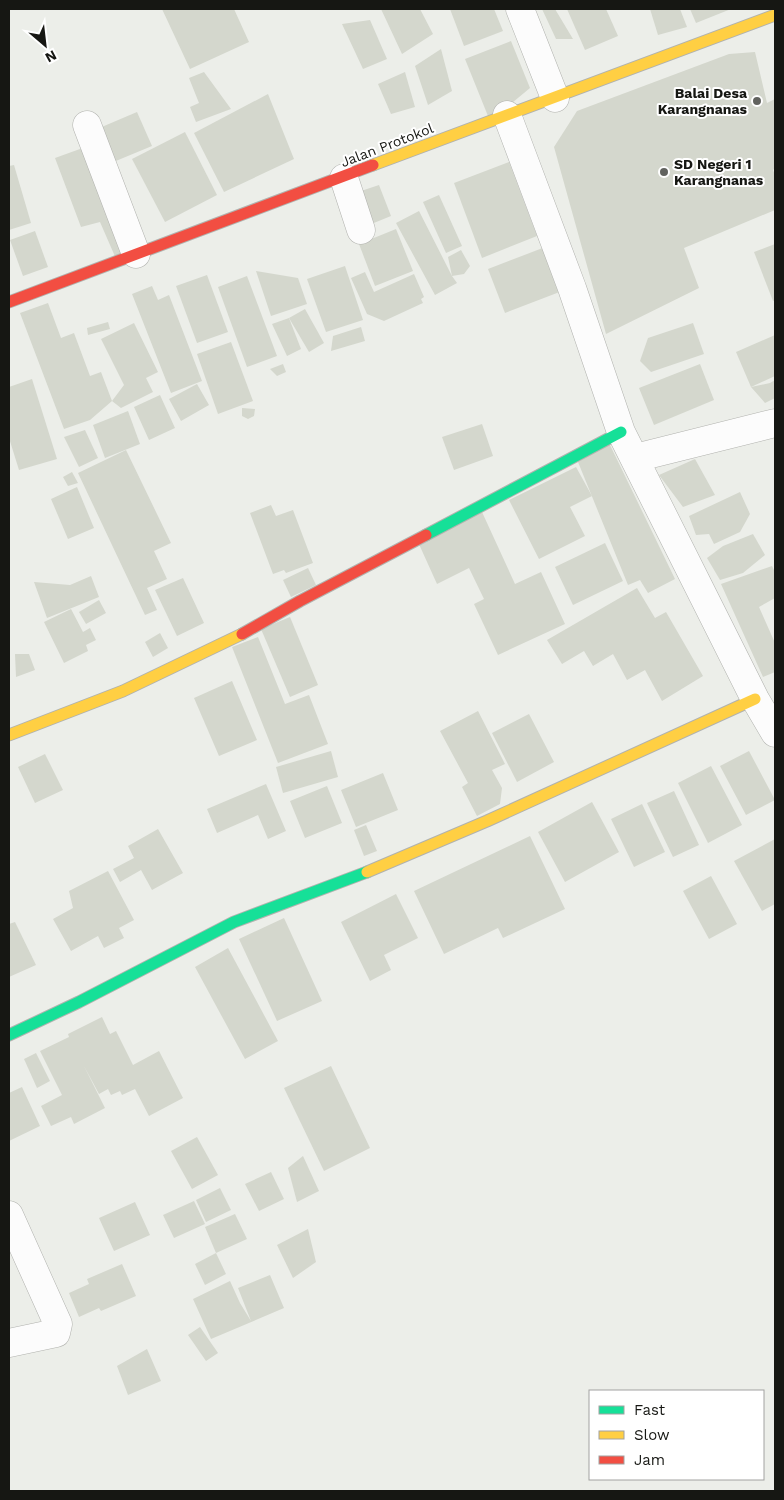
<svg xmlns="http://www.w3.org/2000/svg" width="784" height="1500" font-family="'Work Sans',sans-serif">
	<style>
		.building { fill: #d4d7cd }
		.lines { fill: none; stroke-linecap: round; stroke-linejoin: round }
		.street-casing { stroke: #b1b2ae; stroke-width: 29 }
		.fast-casing { stroke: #b1b2ae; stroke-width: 13 }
		.slow-casing { stroke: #b1b2ae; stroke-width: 13 }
		.jam-casing { stroke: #b1b2ae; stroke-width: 13 }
		.street { stroke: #fcfcfc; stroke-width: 28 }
		.fast { stroke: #16e098; stroke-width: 11 }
		.slow { stroke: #ffcf43; stroke-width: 11 }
		.jam { stroke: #f24e42; stroke-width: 11 }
		.poi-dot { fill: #61625e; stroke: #fff; stroke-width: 2 }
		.labels { text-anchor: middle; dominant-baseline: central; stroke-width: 4; stroke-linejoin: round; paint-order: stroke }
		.poi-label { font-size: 14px; font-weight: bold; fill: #161713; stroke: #fff; text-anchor: end }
		.street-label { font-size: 14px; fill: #161713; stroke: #fff }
	</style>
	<rect width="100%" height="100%" fill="#eceee9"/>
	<g class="building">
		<polygon points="162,9 234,9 249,42 190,69"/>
		<polygon points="381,9 420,9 433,34 402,54"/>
		<polygon points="450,9 494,9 503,31 464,46"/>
		<polygon points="542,9 555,9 573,39 556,39"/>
		<polygon points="567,9 606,9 618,36 585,50"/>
		<polygon points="650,9 680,9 687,27 658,35"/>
		<polygon points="690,9 731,9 696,23"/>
		<polygon points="370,20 387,59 363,69 342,24"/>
		<polygon points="511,41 530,88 490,121 465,59"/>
		<polygon points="441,49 452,91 428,105 415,66"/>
		<polygon points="755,52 767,103 775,99 775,168 773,170 775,175 775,210 684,248 699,288 606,334 554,147 577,111 729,54"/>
		<polygon points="204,72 231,109 196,122 190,107 199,103 189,78"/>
		<polygon points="405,72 415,107 391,114 378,84"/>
		<polygon points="268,94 294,159 224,192 194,133"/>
		<polygon points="137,112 152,146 111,163 97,129"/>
		<polygon points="185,132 217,195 165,222 132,159"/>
		<polygon points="91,145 131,247 117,261 100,222 81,227 55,158"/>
		<polygon points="509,162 537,236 482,258 454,183"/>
		<polygon points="14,165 31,223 9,230 9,166"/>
		<polygon points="379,185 391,216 364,227 360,190 364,190"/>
		<polygon points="439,195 462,246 446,253 423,202"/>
		<polygon points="419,211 452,276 448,257 461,250 470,266 464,274 452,276 457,283 435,295 396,223"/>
		<polygon points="396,229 413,271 375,286 359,244"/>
		<polygon points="35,231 48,267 23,276 10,240"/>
		<polygon points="553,244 570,288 505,313 488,269"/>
		<polygon points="775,244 775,300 773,301 754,252"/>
		<polygon points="345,266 363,320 326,332 307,279"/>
		<polygon points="256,271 298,278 307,304 271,316"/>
		<polygon points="365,272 374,292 414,274 424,297 421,299 423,303 384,321 367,314 351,278"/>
		<polygon points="207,275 228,332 197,343 176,286"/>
		<polygon points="247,276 277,356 247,367 218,287"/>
		<polygon points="152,286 158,300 169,295 202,381 171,393 132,294"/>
		<polygon points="48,303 61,338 74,333 90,376 101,372 112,401 90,420 64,429 20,313"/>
		<polygon points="305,309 324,343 309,352 289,318"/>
		<polygon points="289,318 301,349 287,356 272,324"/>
		<polygon points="108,322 110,329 88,335 87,328"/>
		<polygon points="134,323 158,372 146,378 153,392 121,408 112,401 124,385 101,339"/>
		<polygon points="693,323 704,354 651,372 640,361 648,338"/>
		<polygon points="361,327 365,341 331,351 333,336"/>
		<polygon points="775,335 775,376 751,387 736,352"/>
		<polygon points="231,342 253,401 218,414 197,354"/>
		<polygon points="283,364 286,372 277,376 270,369"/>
		<polygon points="700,364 714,400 654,425 639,388"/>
		<polygon points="32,379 57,459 19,470 9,438 9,387"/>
		<polygon points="775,380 775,398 765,403 751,387 770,383"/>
		<polygon points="197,384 209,405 181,421 169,399"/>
		<polygon points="160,395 175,428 149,440 134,407"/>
		<polygon points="242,408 255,409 254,416 248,419 242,416"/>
		<polygon points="128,411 140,444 105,458 93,425"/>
		<polygon points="482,424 493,456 454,470 442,437"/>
		<polygon points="85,430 98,458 79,467 64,437"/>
		<polygon points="609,443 675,579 648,593 640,580 628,585 578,462"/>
		<polygon points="126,450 171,543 154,551 167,579 147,588 157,610 145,615 78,473"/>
		<polygon points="695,459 715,495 683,507 659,475"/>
		<polygon points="576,467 592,496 570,507 585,536 539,559 509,500"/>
		<polygon points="72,472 78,483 68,486 63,477"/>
		<polygon points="77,487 94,528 68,539 51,499"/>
		<polygon points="740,492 750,514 740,532 714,544 709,534 696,535 689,516"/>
		<polygon points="271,505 276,516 293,510 313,563 286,573 284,570 273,574 250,513"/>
		<polygon points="482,512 515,584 541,572 565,624 498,655 474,604 484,599 469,568 437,584 418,542"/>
		<polygon points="753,534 765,555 743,573 720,580 707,558 723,546"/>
		<polygon points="605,543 623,581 573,605 555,567"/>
		<polygon points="772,566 775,572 775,598 759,607 775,643 775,672 763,677 721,584"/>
		<polygon points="308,568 316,585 291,597 283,580"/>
		<polygon points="91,576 99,597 47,618 34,582 70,585"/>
		<polygon points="183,578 204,623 177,636 155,590"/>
		<polygon points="637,588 655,618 666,612 703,676 662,701 645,670 627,680 613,654 593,666 584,651 562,664 547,640"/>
		<polygon points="99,600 106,613 86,624 79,612"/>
		<polygon points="71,609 83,632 90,628 96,640 86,645 88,651 64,663 44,622"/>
		<polygon points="290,617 318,685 290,697 261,629"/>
		<polygon points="160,633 168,648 153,657 145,642"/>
		<polygon points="258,637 285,704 309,695 328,744 278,763 232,647"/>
		<polygon points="15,654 29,654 35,670 16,677"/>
		<polygon points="232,681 257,740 219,756 194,698"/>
		<polygon points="478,711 505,764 492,770 502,788 500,804 477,816 462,787 468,783 440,731"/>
		<polygon points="529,714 554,762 517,782 492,733"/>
		<polygon points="331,751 338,777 283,793 276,767"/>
		<polygon points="749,751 775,800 746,815 720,766"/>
		<polygon points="45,754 63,790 35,803 18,767"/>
		<polygon points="711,766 742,825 708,843 678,783"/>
		<polygon points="383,773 398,810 356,827 341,790"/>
		<polygon points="266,784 286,831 268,839 258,815 217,833 207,809"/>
		<polygon points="327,786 342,823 305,838 290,801"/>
		<polygon points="674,791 699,845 673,857 647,803"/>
		<polygon points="592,802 619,852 565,882 538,832"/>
		<polygon points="642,804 665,852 634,867 611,819"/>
		<polygon points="366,825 377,851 364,856 354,830"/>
		<polygon points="158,829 183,873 152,890 141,870 120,882 113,869 134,858 128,846"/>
		<polygon points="530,836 565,909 503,938 498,928 444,954 414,891"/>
		<polygon points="775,839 775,904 762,911 734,861"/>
		<polygon points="108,871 134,920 119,928 124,938 104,948 98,936 71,951 53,919 73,908 69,891"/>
		<polygon points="711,876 737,924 709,939 683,891"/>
		<polygon points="396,894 418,938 384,955 391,970 370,981 341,922"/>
		<polygon points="284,918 322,1001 277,1021 239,939"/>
		<polygon points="15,922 36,965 9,977 9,924"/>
		<polygon points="228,948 278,1041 245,1059 195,967"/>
		<polygon points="102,1017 110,1034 116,1031 133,1065 159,1051 183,1098 149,1116 135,1089 122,1095 120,1091 111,1095 108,1089 99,1094 84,1066 105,1108 74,1124 71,1117 51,1126 41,1106 62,1095 40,1051 69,1037 68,1034"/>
		<polygon points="36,1053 50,1081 37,1088 24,1059"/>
		<polygon points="331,1066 370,1148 324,1171 284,1088"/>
		<polygon points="22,1087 40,1126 9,1141 9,1093"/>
		<polygon points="197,1137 218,1175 192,1189 171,1151"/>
		<polygon points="303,1156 319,1191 297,1202 288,1168"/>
		<polygon points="271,1172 284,1199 259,1211 245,1184"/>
		<polygon points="220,1188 231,1210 206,1222 196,1200"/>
		<polygon points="194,1201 205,1224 174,1238 163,1215"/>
		<polygon points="135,1202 150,1235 114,1251 99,1218"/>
		<polygon points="235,1214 247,1239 216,1253 205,1227"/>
		<polygon points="308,1229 316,1262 293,1278 277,1245"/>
		<polygon points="216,1253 226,1274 205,1285 195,1264"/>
		<polygon points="122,1264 136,1296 101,1311 99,1308 79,1317 69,1293 89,1284 87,1279"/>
		<polygon points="270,1275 284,1308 211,1339 193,1299 230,1281 240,1303 251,1321 238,1288"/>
		<polygon points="200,1327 218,1353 206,1361 188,1335"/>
		<polygon points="147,1349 161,1381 128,1395 117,1366"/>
	</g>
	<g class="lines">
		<defs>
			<g id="street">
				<polyline points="520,9 555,98"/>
				<polyline points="507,115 572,288 621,432 755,699 775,733"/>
				<polyline points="87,125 136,254"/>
				<polyline points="344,178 361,230"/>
				<polyline points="635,458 775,423"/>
				<polyline points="9,1215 58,1324 56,1333 9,1343"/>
			</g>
			<g id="fast">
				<polyline points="426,535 621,432"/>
				<polyline points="9,1035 79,1002 234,922 367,872"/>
			</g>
			<g id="slow">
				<polyline points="373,165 775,15"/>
				<polyline points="9,735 123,691 242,634"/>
				<polyline points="367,872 487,821 755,699"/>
			</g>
			<g id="jam">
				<polyline points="9,302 373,165"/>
				<polyline points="242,634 300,601 426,535"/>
			</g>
		</defs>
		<use href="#street" class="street-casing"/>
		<use href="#fast" class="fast-casing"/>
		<use href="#slow" class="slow-casing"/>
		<use href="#jam" class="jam-casing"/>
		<use href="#street" class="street"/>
		<use href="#fast" class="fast"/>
		<use href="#slow" class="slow"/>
		<use href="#jam" class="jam"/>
	</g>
	<g class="poi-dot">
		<circle cx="757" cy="101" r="5"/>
		<circle cx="664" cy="172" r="5"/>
	</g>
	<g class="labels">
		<g class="poi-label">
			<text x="747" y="93">Balai Desa<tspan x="747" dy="16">Karangnanas</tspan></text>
			<text x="674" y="164" text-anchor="start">SD Negeri 1<tspan x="674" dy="16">Karangnanas</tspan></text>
		</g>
		<g class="street-label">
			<text transform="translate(387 145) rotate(-21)">Jalan Protokol</text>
		</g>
	</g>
	<rect width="784" height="1500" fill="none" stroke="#161713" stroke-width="20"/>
	<rect x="589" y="1390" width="175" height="90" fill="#ffffff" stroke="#a2a2a1"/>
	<rect x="599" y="1406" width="25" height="8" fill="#16e098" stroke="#a2a2a1"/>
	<text x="634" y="1415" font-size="15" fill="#161713">Fast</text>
	<rect x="599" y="1431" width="25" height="8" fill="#ffcf43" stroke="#a2a2a1"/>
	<text x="634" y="1440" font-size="15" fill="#161713">Slow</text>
	<rect x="599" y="1456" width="25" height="8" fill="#f24e42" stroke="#a2a2a1"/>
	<text x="634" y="1465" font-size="15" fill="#161713">Jam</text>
	<g transform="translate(45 45) rotate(152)" stroke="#ffffff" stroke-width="4" paint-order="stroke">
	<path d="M0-4L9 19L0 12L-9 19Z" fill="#161713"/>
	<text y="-8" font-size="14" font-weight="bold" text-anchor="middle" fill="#161713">N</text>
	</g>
</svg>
